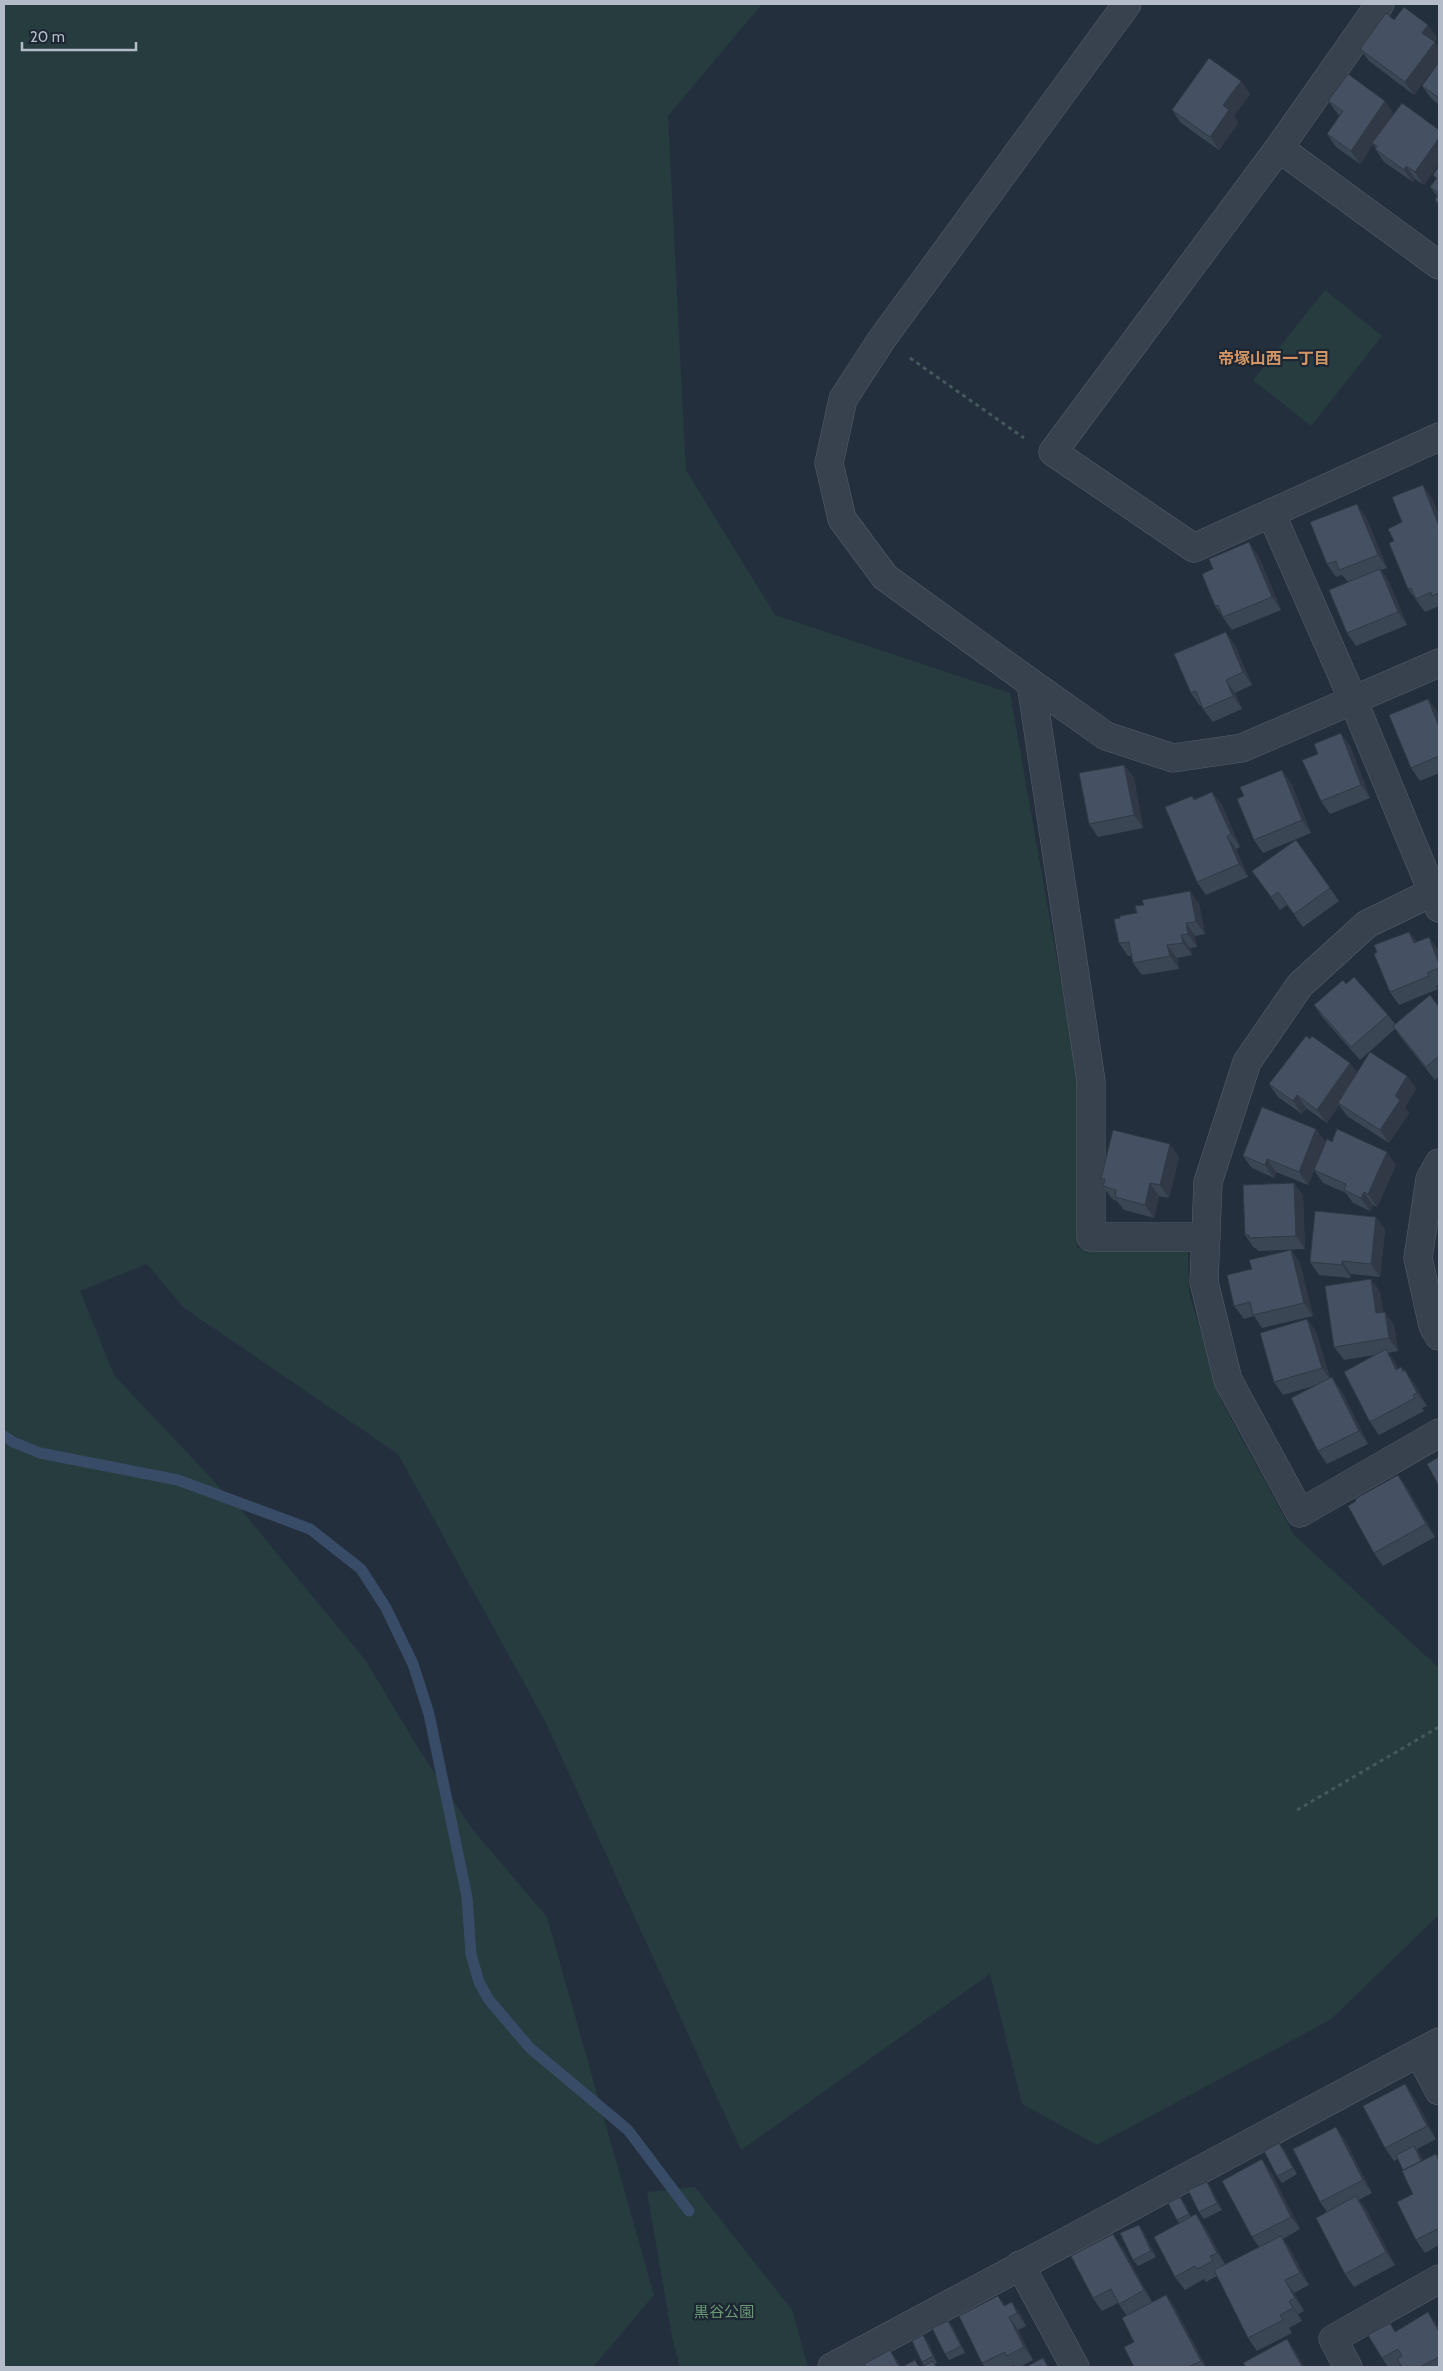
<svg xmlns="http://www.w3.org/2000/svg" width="1443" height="2371" font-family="Cabin,'Noto Sans JP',sans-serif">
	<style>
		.green { fill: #263c3f }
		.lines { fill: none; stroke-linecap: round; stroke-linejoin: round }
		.stream { stroke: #394c67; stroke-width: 11 }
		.street-casing { stroke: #565f6c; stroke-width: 29 }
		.path { stroke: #44595c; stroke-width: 3; stroke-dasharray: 4 4; stroke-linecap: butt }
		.street { stroke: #38414e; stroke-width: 28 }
		.wall { fill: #3b4654 }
		.shaded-wall { fill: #303945 }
		.building { fill: #455162; stroke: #303945 }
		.labels { text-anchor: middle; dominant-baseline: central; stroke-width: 4.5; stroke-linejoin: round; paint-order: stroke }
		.park-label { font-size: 15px; fill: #6b9a76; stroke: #1d2633 }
		.neighbourhood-label { font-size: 16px; font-weight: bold; fill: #d59563; stroke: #1d2633 }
	</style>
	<rect width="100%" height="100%" fill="#242f3e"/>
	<g class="green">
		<polygon points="4,4 762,4 668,116 686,470 775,615 1010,693 1077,1074 1077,1248 1188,1249 1189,1292 1222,1402 1294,1535 1439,1668 1439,1915 1330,2020 1097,2145 1022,2104 990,1974 741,2150 546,1723 398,1454 184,1308 147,1264 80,1291 114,1375 242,1511 366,1661 422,1754 473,1830 547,1917 654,2295 593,2367 4,2367"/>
		<polygon points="1325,290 1382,336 1311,426 1253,380"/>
		<polygon points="695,2187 792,2310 808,2367 680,2367 673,2342 647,2192"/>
	</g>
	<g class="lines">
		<polyline class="stream" points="4,1436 13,1442 40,1453 178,1480 310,1529 361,1569 386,1608 413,1664 429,1714 467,1897 471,1954 479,1982 489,2000 530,2048 628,2130 689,2211"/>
		<defs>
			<g id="street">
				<polyline points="1127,4 882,339 843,399 829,463 842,519 885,577 1031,683 1106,736 1173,758 1242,748 1439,663"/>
				<polyline points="1380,4 1279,148 1053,452 1194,548 1439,437"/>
				<polyline points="1279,148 1439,265"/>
				<polyline points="1271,513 1353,700 1439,908"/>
				<polyline points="1031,683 1091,1081 1091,1237 1206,1237"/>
				<polyline points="1439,889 1367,924 1300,985 1247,1062 1208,1182 1204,1282 1228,1380 1300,1513 1439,1433"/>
				<polyline points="1439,1163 1430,1179 1418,1258 1433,1326 1439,1336"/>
				<polyline points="1419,2053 1439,2091"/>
				<polyline points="1020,2265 1075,2367"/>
				<polyline points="832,2367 1439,2042"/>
				<polyline points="1348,2367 1333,2339 1439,2279"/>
			</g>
		</defs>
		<use href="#street" class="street-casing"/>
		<g class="path">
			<polyline points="910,358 1024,438"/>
			<polyline points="1297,1810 1439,1727"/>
		</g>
		<use href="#street" class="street"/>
	</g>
	<g class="wall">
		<polygon points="1394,20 1428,25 1437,38 1434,42 1439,48 1439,61 1414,95 1369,61 1360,49"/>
		<polygon points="1439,62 1439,105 1431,98 1422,86"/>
		<polygon points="1348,74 1424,185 1415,179 1413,182 1384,162 1375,149 1376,148 1373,144 1360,164 1336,147 1327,134 1340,116 1338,114 1328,101"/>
		<polygon points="1241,81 1250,94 1234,116 1238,123 1219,150 1181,123 1172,110"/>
		<polygon points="1439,166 1439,206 1435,200 1437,196 1430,187 1436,179 1433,175"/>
		<polygon points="1432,498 1439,516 1439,606 1425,612 1408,589 1402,522"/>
		<polygon points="1366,517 1387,568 1381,570 1389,582 1407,625 1356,646 1347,633 1348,582 1342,575 1336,577 1327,564"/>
		<polygon points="1258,555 1281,610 1232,630 1215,606"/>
		<polygon points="1235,645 1252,685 1235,693 1242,709 1213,722 1203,709 1202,705 1200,706 1191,693"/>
		<polygon points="1428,699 1437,712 1439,718 1439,773 1420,781 1411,768"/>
		<polygon points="1350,746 1370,798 1330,814 1321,801"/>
		<polygon points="1124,765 1134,778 1143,828 1098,837 1089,824"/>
		<polygon points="1291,783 1311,833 1263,853 1254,840 1244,796"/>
		<polygon points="1212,792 1222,805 1240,847 1236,849 1248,877 1206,895 1197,882 1192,796 1195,799"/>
		<polygon points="1296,840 1339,901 1303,927 1287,905 1280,910 1252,871"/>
		<polygon points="1190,891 1199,904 1205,934 1195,936 1197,947 1190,948 1192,955 1177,958 1179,969 1142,975 1133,963 1132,956 1128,956 1119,943 1120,918 1137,913 1144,905"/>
		<polygon points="1409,932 1417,942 1429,937 1438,950 1439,954 1439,985 1436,986 1438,989 1399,1005 1390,992 1377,952"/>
		<polygon points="1346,984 1388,1015 1395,1024 1439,1007 1439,1077 1435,1080 1402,1039 1395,1029 1360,1060 1323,1018 1314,1005"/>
		<polygon points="1310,1039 1357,1072 1407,1076 1416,1089 1405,1107 1409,1113 1389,1143 1347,1116 1339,1105 1327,1123 1306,1108 1302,1114 1278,1097 1269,1084"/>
		<polygon points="1316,1129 1325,1142 1318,1160 1332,1142 1396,1165 1377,1207 1373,1205 1370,1211 1353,1203 1346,1193 1323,1183 1314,1170 1308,1185 1276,1172 1274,1178 1252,1168 1243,1156"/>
		<polygon points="1179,1157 1169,1198 1159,1196 1154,1218 1124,1210 1117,1201 1112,1199 1103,1186 1104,1183 1101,1179"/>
		<polygon points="1294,1183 1303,1196 1305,1249 1258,1251 1256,1248 1254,1248 1245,1235"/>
		<polygon points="1376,1217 1385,1230 1380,1277 1351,1274 1351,1278 1319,1275 1310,1262"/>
		<polygon points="1291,1250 1300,1263 1313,1316 1262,1328 1254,1316 1244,1319 1234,1306 1252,1269"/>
		<polygon points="1371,1279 1380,1292 1383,1312 1394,1325 1398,1351 1388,1353 1398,1369 1401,1367 1414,1383 1427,1406 1422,1408 1424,1411 1379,1435 1370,1422 1375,1355 1344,1360 1334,1347"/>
		<polygon points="1307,1319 1316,1332 1330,1378 1341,1390 1368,1444 1327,1464 1318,1451 1317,1385 1283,1395 1274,1382"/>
		<polygon points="1398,1475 1407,1488 1435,1537 1383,1566 1374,1553"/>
		<polygon points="1405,2084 1414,2097 1436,2139 1417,2149 1423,2160 1439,2159 1439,2245 1425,2253 1416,2240 1413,2194 1403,2170 1398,2159 1394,2161 1385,2148"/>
		<polygon points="1345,2140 1372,2193 1359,2200 1366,2209 1395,2265 1354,2287 1345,2274 1327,2212 1320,2202"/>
		<polygon points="1284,2149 1297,2174 1282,2183 1277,2176"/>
		<polygon points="1271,2172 1300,2229 1283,2239 1290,2249 1309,2285 1294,2293 1304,2311 1298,2314 1302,2321 1289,2328 1292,2333 1257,2351 1248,2338 1217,2276 1206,2282 1204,2279 1185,2290 1175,2277 1179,2223 1177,2220 1180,2197 1185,2204 1191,2217 1205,2227 1225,2264 1259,2247 1252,2237"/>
		<polygon points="1207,2182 1211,2188 1222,2210 1204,2219 1199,2212"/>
		<polygon points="1143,2231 1156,2257 1138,2266 1133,2260"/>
		<polygon points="1122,2247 1152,2302 1166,2295 1175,2308 1206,2367 1134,2367 1134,2342 1127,2316 1118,2303 1102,2311 1093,2298"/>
		<polygon points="998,2296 1005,2306 1021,2315 1026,2326 1018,2330 1033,2360 1020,2367 1015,2367 1014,2365 1009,2367 985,2367 982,2363"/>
		<polygon points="1437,2325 1439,2329 1439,2367 1402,2367 1401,2365 1397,2367 1388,2367 1382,2358"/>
		<polygon points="953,2327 965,2353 949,2360 945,2354"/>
		<polygon points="923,2335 928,2342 937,2363 935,2364 937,2367 922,2367 924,2366 922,2362"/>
	</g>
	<g class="shaded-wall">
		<polygon points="1428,25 1437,38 1431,46 1422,33"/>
		<polygon points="1435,42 1439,48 1439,61 1414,95 1405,82"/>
		<polygon points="1241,81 1250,94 1234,116 1238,123 1219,150 1210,137 1223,105"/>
		<polygon points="1385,101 1394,114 1372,143 1373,144 1360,164 1351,151"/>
		<polygon points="1439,138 1439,164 1424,185 1415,172"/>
		<polygon points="1406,166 1415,179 1413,182 1404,170"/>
		<polygon points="1423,485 1432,498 1439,516 1439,526"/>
		<polygon points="1357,504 1366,517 1387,568 1378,555"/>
		<polygon points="1249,542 1258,555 1281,610 1272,597"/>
		<polygon points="1380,569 1389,582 1407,625 1398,612"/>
		<polygon points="1226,632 1235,645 1252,685 1243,672"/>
		<polygon points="1226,680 1235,693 1242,709 1233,696"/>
		<polygon points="1428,699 1437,712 1439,718 1439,727"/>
		<polygon points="1341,733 1350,746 1370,798 1361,785"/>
		<polygon points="1124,765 1134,778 1143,828 1134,815"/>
		<polygon points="1282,770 1291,783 1311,833 1302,820"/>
		<polygon points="1212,792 1222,805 1240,847 1231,834"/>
		<polygon points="1227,836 1236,849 1248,877 1239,864"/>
		<polygon points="1190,891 1199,904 1205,934 1196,922"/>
		<polygon points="1186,923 1195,936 1197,947 1188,934"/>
		<polygon points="1409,932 1418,944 1414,943"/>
		<polygon points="1181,935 1190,948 1192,955 1183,943"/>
		<polygon points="1429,937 1438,950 1439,954 1439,964"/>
		<polygon points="1167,945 1177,958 1179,969 1170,956"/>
		<polygon points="1350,1063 1360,1076 1338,1103 1339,1105 1327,1123 1317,1110"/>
		<polygon points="1407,1076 1416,1089 1405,1107 1409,1113 1389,1143 1380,1130 1395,1096"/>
		<polygon points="1297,1095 1306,1108 1302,1114 1293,1101"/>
		<polygon points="1316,1129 1325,1142 1308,1185 1299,1172"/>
		<polygon points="1170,1144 1179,1157 1169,1198 1160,1185"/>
		<polygon points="1387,1152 1396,1165 1377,1207 1368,1194"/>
		<polygon points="1267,1159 1276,1172 1274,1178 1265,1165"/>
		<polygon points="1150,1183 1159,1196 1154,1218 1145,1205"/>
		<polygon points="1294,1183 1303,1196 1305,1249 1296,1236"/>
		<polygon points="1364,1192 1373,1205 1370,1211 1361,1198"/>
		<polygon points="1376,1217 1385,1230 1380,1277 1371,1264"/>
		<polygon points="1291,1250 1300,1263 1313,1316 1304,1303"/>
		<polygon points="1342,1261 1351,1274 1351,1278 1342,1265"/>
		<polygon points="1371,1279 1380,1292 1386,1326 1376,1313"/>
		<polygon points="1385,1312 1394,1325 1398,1351 1389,1338"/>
		<polygon points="1307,1319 1316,1332 1331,1381 1322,1368"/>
		<polygon points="1386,1349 1395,1362 1406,1382 1396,1370"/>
		<polygon points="1405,1370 1414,1383 1427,1406 1417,1393"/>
		<polygon points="1332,1377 1341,1390 1368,1444 1359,1431"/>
		<polygon points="1398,1475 1407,1488 1435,1537 1426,1524"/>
		<polygon points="1405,2084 1414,2097 1436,2139 1427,2126"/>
		<polygon points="1336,2127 1345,2140 1372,2193 1363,2180"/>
		<polygon points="1279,2143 1284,2149 1297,2174 1293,2168"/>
		<polygon points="1414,2146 1419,2152 1426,2168 1421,2161"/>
		<polygon points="1262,2159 1271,2172 1300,2229 1291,2217"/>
		<polygon points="1207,2182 1211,2188 1222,2210 1217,2203"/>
		<polygon points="1356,2196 1366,2209 1395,2265 1386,2252"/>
		<polygon points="1180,2197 1185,2204 1193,2221 1189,2214"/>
		<polygon points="1196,2214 1205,2227 1226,2266 1217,2253"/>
		<polygon points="1139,2225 1143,2231 1156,2257 1151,2251"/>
		<polygon points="1113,2234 1122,2247 1153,2303 1144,2290"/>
		<polygon points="1281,2236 1290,2249 1309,2285 1300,2273"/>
		<polygon points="1285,2280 1294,2293 1304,2311 1295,2298"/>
		<polygon points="1166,2295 1175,2308 1206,2367 1205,2367 1201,2361"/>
		<polygon points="1289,2301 1298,2314 1302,2321 1293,2308"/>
		<polygon points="1012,2302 1021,2315 1026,2326 1017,2313"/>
		<polygon points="1428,2312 1437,2325 1439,2329 1439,2332"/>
		<polygon points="1009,2317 1018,2330 1033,2360 1024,2347"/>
		<polygon points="948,2321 953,2327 965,2353 961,2346"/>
		<polygon points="923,2335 928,2342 937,2363 933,2356"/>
		<polygon points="1287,2339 1296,2352 1304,2367 1302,2367"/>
		<polygon points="890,2350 899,2363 901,2367 899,2367"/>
	</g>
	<g class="building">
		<polygon points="1404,7 1428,25 1422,33 1435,42 1405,82 1360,49 1386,13 1394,20"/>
		<polygon points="1209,58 1241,81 1223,105 1229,110 1210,137 1172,110"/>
		<polygon points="1439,62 1439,98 1422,86"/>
		<polygon points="1348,74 1385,101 1351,151 1327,134 1343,111 1328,101"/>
		<polygon points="1402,103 1439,130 1439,138 1415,172 1406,166 1404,170 1375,149 1377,146 1372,143"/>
		<polygon points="1439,166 1439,193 1430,187 1437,178 1433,175"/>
		<polygon points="1439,194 1439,203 1435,200"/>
		<polygon points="1423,485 1439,526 1439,531 1438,532 1439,536 1439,593 1432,596 1431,592 1416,599 1411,588 1408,589 1389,543 1394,541 1388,529 1402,522 1392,497"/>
		<polygon points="1357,504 1378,555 1339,570 1336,561 1327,564 1310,522"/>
		<polygon points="1249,542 1272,597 1223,617 1218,605 1215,606 1202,574 1213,569 1209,559"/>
		<polygon points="1380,569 1398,612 1347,633 1329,590"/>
		<polygon points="1226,632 1243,672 1226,680 1233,696 1203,709 1196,691 1191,693 1174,654"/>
		<polygon points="1428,699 1439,727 1439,756 1411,768 1389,715"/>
		<polygon points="1341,733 1361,785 1321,801 1302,760 1318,754 1314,744"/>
		<polygon points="1124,765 1134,815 1089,824 1079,773"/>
		<polygon points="1282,770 1302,820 1254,840 1237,799 1244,796 1240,787"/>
		<polygon points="1212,792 1231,834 1227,836 1239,864 1197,882 1165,807 1192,796 1194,800"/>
		<polygon points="1296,840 1330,888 1294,914 1278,892 1271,897 1252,871"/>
		<polygon points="1190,891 1196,922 1186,923 1188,934 1181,935 1183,943 1167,945 1170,956 1133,963 1129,942 1119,943 1114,919 1120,918 1120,916 1137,913 1135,906 1144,905 1142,900"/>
		<polygon points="1409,932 1414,943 1429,937 1439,964 1439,968 1427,973 1429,976 1390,992 1374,954 1377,952 1374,945"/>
		<polygon points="1354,977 1388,1015 1351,1047 1314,1005 1343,980 1346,984"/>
		<polygon points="1430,995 1439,1007 1439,1056 1426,1067 1393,1026"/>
		<polygon points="1306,1036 1310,1039 1312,1036 1350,1063 1317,1110 1297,1095 1293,1101 1269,1084"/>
		<polygon points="1370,1052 1407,1076 1395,1096 1400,1100 1380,1130 1338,1103"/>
		<polygon points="1262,1107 1316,1129 1299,1172 1267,1159 1265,1165 1243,1156"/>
		<polygon points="1337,1129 1387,1152 1368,1194 1364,1192 1361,1198 1344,1190 1346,1184 1314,1170 1327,1139 1332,1142"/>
		<polygon points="1113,1130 1170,1144 1160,1185 1150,1183 1145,1205 1115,1197 1116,1190 1103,1186 1105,1179 1101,1179"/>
		<polygon points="1294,1183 1296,1236 1249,1238 1249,1235 1245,1235 1243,1185"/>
		<polygon points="1315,1211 1376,1217 1371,1264 1342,1261 1342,1265 1310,1262"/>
		<polygon points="1291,1250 1304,1303 1253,1315 1250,1302 1234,1306 1227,1275 1252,1269 1249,1260"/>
		<polygon points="1371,1279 1376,1313 1385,1312 1389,1338 1334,1347 1325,1286"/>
		<polygon points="1307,1319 1322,1368 1274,1382 1260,1333"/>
		<polygon points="1386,1349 1396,1370 1401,1367 1403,1372 1405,1370 1417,1393 1413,1395 1415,1398 1370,1422 1344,1372"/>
		<polygon points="1332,1377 1359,1431 1318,1451 1291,1398"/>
		<polygon points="1439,1457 1439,1486 1427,1464"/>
		<polygon points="1398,1475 1426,1524 1374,1553 1348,1506 1356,1501 1355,1499"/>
		<polygon points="1405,2084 1427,2126 1385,2148 1363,2106"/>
		<polygon points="1336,2127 1363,2180 1320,2202 1293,2149"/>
		<polygon points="1279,2143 1293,2168 1277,2176 1264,2151"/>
		<polygon points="1414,2146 1421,2161 1403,2170 1396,2155"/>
		<polygon points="1436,2154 1439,2161 1439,2228 1416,2240 1397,2202 1413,2194 1402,2171"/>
		<polygon points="1262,2159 1291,2217 1252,2237 1222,2181"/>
		<polygon points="1207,2182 1217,2203 1199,2212 1188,2190"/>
		<polygon points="1356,2196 1386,2252 1345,2274 1316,2218"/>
		<polygon points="1180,2197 1189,2214 1177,2220 1168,2203"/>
		<polygon points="1196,2214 1217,2253 1210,2256 1213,2261 1197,2269 1195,2266 1175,2277 1154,2237"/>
		<polygon points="1139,2225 1151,2251 1133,2260 1120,2233"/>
		<polygon points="1113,2234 1144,2290 1119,2304 1111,2289 1093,2298 1071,2256"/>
		<polygon points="1281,2236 1300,2273 1285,2280 1295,2298 1289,2301 1293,2308 1280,2315 1283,2320 1248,2338 1214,2270"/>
		<polygon points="1166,2295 1201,2361 1188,2367 1146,2367 1145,2366 1143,2367 1134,2367 1124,2347 1134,2342 1122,2318"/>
		<polygon points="998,2296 1004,2306 1012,2302 1017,2313 1009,2317 1024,2347 1007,2356 1005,2352 982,2363 959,2316"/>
		<polygon points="1428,2312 1439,2332 1439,2357 1420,2367 1402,2367 1397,2359 1402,2356 1398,2349 1382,2358 1368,2335 1390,2323 1395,2332"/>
		<polygon points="948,2321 961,2346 945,2354 932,2328"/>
		<polygon points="923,2335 933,2356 922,2362 912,2341"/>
		<polygon points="1287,2339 1302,2367 1246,2367 1243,2363"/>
		<polygon points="890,2350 899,2367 866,2367 864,2364"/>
		<polygon points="1043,2358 1048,2367 1042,2367 1040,2366 1037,2367 1026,2367"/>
		<polygon points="915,2360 919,2367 902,2367"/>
		<polygon points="933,2361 936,2367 922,2367"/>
	</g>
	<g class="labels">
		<g class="park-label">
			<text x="724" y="2312">黒谷公園</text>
		</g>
		<g class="neighbourhood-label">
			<text x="1274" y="358">帝塚山西一丁目</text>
		</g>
	</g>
	<rect width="1443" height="2371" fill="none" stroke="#b4bcc9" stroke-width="10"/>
	<path d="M22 42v8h114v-8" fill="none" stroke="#b4bcc9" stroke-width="2.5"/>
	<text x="30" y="42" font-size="15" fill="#b4bcc9" stroke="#1d2633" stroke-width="4" paint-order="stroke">20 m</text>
</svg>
